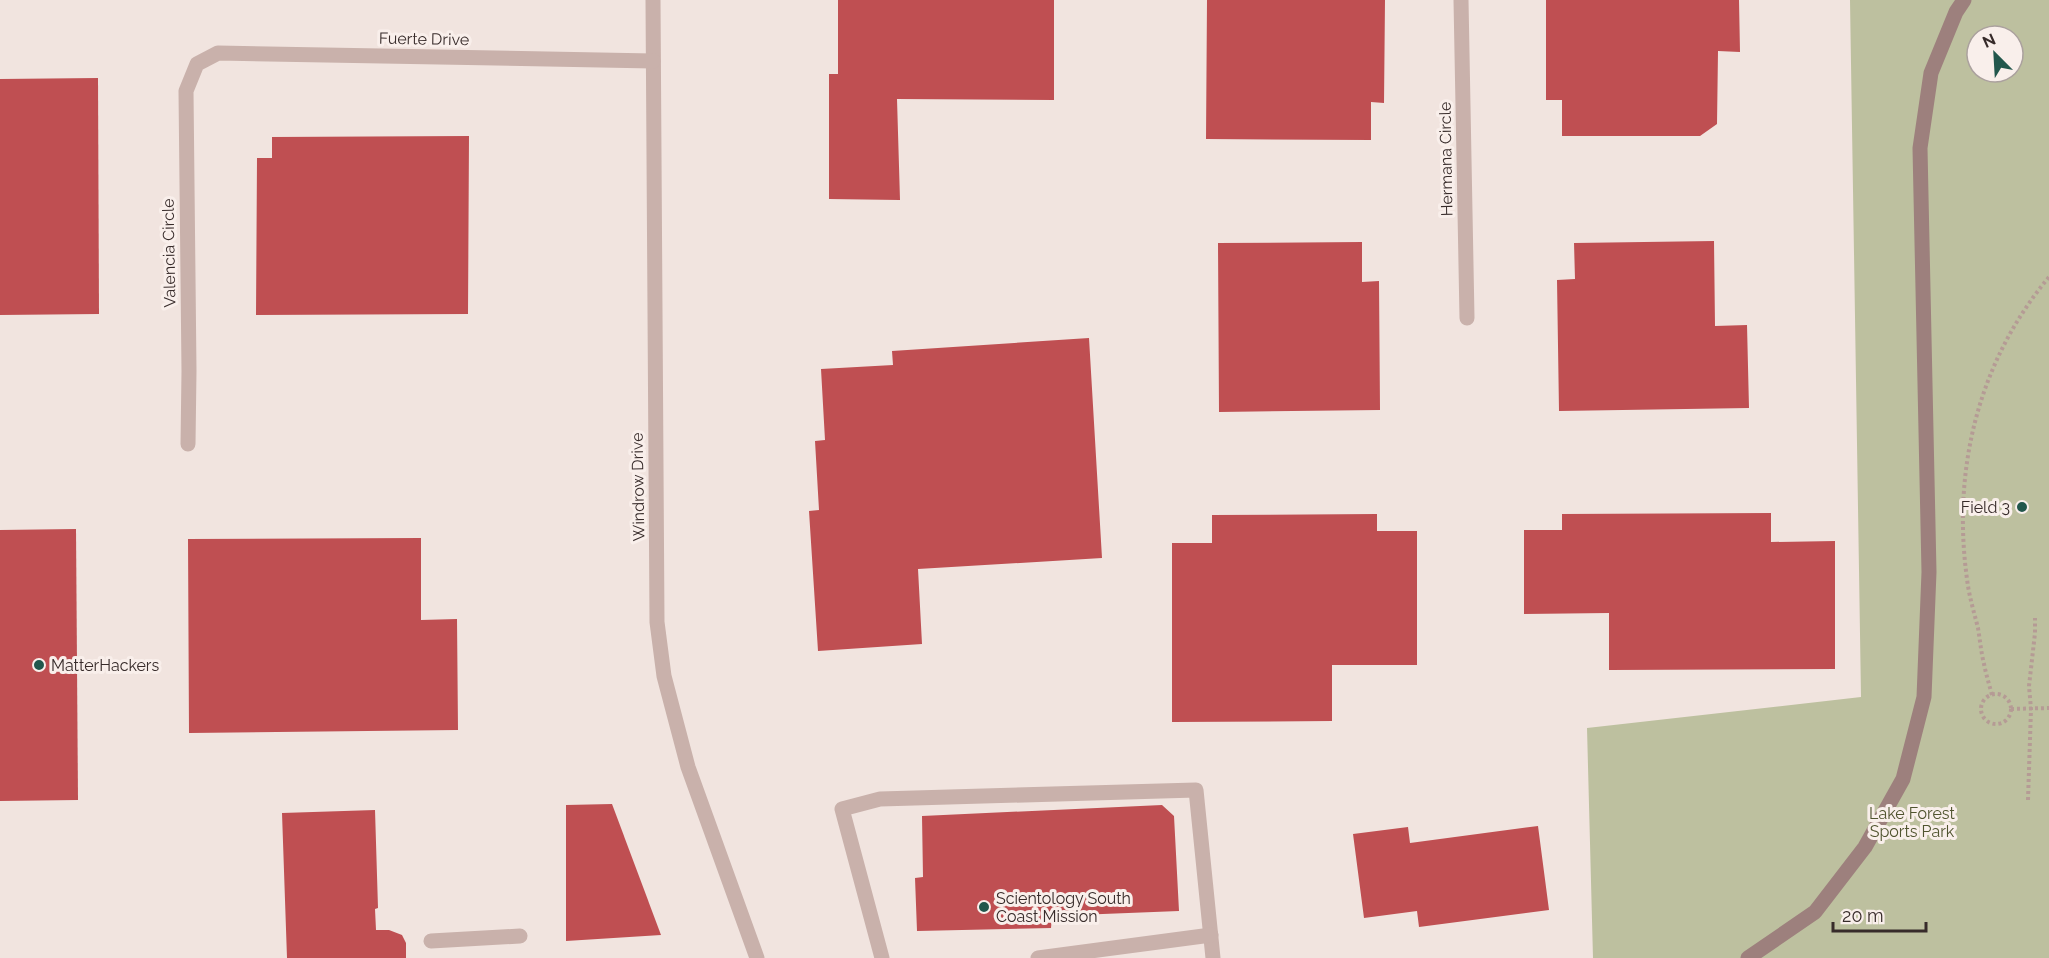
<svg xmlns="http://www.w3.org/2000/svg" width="2049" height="958" font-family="Raleway,sans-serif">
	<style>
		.green { fill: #bdc09f; fill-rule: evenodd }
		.building { fill: #bf4f52 }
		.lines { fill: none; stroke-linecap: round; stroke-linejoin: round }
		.path { stroke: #b59b95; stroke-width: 4; stroke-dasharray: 3 3; stroke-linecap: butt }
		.lane { stroke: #c9b1ab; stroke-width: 15 }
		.street { stroke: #c9b1ab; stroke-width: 15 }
		.secondary { stroke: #9d807d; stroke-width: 15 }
		.poi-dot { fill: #22574c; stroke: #f9efeb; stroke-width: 2 }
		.labels { text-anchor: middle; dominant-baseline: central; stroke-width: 6; stroke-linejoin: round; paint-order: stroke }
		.street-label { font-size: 16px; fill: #372b2a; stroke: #f9efeb }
		.poi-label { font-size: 16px; fill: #372b2a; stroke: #f9efeb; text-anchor: start }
		.park-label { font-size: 16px; fill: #50542f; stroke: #f9efeb }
	</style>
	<rect width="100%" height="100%" fill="#f1e4df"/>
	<path class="green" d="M1850,0H2049V958H1593L1587,728L1861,697ZM1977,36H2013V72H1977Z"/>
	<g class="building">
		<polygon points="838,0 1054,0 1054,100 897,99 900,200 829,199 829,74 838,74"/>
		<polygon points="1207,0 1385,0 1384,103 1371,102 1371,140 1206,139"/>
		<polygon points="1546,0 1739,0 1740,52 1718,51 1717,124 1700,136 1562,136 1562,100 1546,100"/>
		<polygon points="98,78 99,314 0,315 0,79"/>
		<polygon points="469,136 468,314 256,315 257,158 272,158 272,137"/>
		<polygon points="1714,241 1715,326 1747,325 1749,408 1559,411 1557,280 1575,279 1574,243"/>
		<polygon points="1362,242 1362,282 1379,281 1380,410 1219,412 1218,243"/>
		<polygon points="1089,338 1102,558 918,569 922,644 818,651 809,511 819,510 815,441 825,440 821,369 893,365 892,351"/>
		<polygon points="1771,513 1771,542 1835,541 1835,669 1609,670 1609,613 1524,614 1524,530 1562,530 1562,514"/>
		<polygon points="1377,514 1377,531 1417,531 1417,665 1332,665 1332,721 1172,722 1172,543 1212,543 1212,515"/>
		<polygon points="76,529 78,800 0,801 0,530"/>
		<polygon points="421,538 421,620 457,619 458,730 189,733 188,539"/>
		<polygon points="612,804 661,935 566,941 566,805"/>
		<polygon points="1162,805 1174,816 1179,911 1052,916 1051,928 917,931 915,878 923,877 922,816"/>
		<polygon points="375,810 378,908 375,909 376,930 389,930 402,935 406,943 406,958 287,958 282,813"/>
		<polygon points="1538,826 1549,910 1419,927 1417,911 1364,918 1353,834 1408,827 1410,843"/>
	</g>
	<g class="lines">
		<g class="path">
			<circle cx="1996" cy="709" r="15"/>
			<path d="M1992,695C1989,684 1986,674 1984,664C1981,652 1980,640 1978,628C1974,612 1969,596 1967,579C1952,470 1978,362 2049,277"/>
			<polyline points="2011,709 2049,708"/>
			<polyline points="2028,800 2031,709 2029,686 2035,633 2035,618"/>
		</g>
		<g class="lane">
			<polyline points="431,941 520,936"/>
			<polyline points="882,958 842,809 880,799 1196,790 1213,958"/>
			<polyline points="1038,958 1211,935"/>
		</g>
		<g class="street">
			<polyline points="653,0 657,622 664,676 688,767 757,958"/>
			<polyline points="1461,0 1467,318"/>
			<polyline points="188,444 189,371 186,91 197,64 218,53 653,61"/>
		</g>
		<polyline class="secondary" points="1748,958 1815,912 1865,847 1903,779 1924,697 1929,572 1920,148 1931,73 1956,12 1964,0"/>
	</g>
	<g class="poi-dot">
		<circle cx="2022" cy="507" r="6"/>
		<circle cx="39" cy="665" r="6"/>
		<circle cx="984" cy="907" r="6"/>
	</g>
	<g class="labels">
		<g class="street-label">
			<text transform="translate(424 39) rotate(1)">Fuerte Drive</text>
			<text transform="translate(1446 159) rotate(-91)">Hermana Circle</text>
			<text transform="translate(169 253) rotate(-91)">Valencia Circle</text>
			<text transform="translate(638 487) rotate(-91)">Windrow Drive</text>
		</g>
		<g class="poi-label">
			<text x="2010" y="507" text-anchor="end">Field 3</text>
			<text x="51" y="665">MatterHackers</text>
			<text x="996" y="898">Scientology South<tspan x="996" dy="18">Coast Mission</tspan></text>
		</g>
		<g class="park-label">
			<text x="1912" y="813">Lake Forest<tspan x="1912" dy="18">Sports Park</tspan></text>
		</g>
	</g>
	<g transform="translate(1995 54) rotate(336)"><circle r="28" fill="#f9efeb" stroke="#aba19e" stroke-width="1.5"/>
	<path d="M0-4.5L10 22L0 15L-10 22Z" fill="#22574c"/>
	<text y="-9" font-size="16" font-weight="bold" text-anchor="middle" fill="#372b2a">N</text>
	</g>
	<path d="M1833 922v9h93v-9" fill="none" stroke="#372b2a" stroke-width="3"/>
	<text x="1842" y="922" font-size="18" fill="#372b2a" stroke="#f9efeb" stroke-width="4.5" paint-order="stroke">20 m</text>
</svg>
